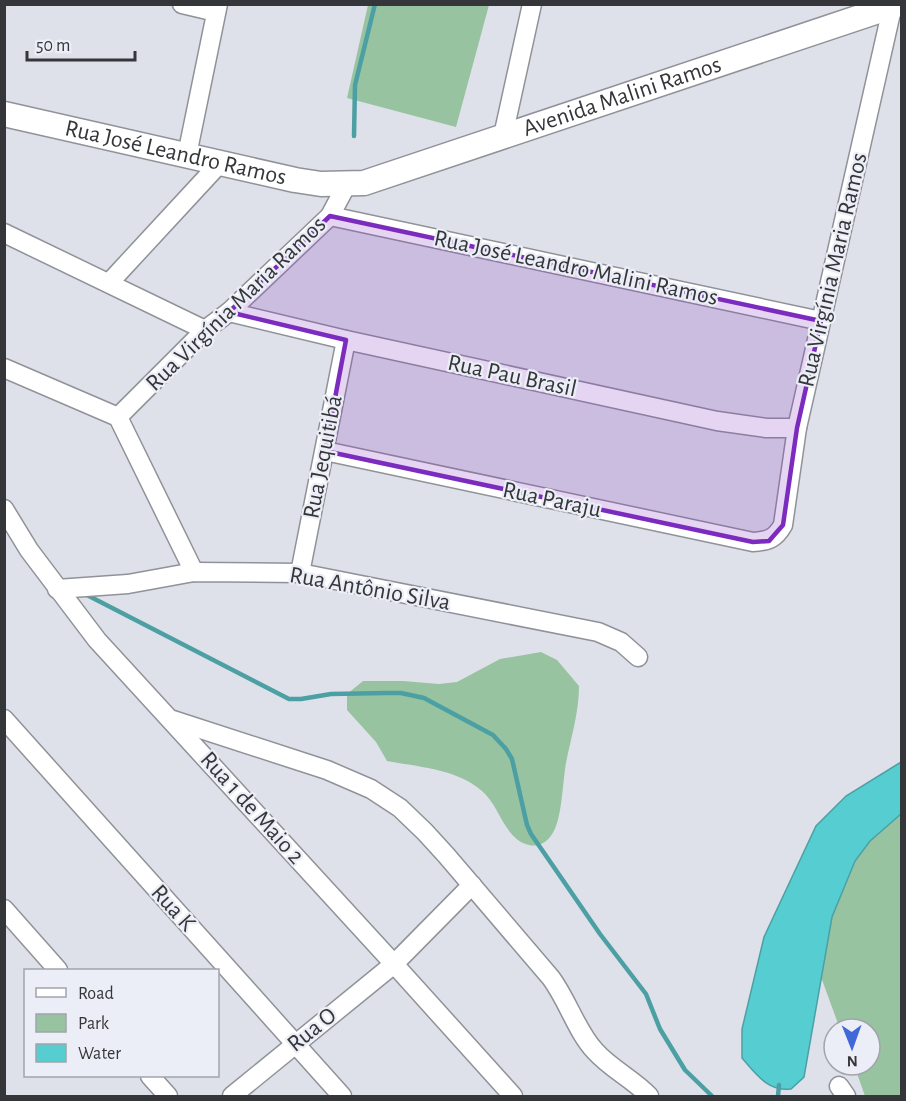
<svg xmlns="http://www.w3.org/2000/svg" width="906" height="1101" font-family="'Alegreya Sans',sans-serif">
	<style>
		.green { fill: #97c3a1 }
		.water { fill: #56ced1; stroke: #4ca0a3; stroke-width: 1.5 }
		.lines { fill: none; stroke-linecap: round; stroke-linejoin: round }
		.stream { stroke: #4ca0a3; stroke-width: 4.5 }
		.street-casing { stroke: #909299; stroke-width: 21 }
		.secondary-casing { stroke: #909299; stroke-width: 27 }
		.street { stroke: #fff; stroke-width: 18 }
		.secondary { stroke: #fff; stroke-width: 24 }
		.marked { fill: #7b2cbf; fill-opacity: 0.2; stroke: #7b2cbf; stroke-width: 4.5; stroke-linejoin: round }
		.labels { text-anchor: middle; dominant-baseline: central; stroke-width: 4.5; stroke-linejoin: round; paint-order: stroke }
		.street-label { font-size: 24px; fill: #353639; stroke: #ebeef6 }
	</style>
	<rect width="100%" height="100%" fill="#dee1e9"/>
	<g class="green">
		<polygon points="368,5 489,5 456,127 347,98"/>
		<path d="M541,652L557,660L579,686C579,713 571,737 566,763C563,780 562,811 556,826C552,838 542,848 529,845C504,839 500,806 482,791C457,769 419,767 387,761L376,742L347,710V694L363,681H403L439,684L457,682L500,659Z"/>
		<polygon points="901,814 901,1096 865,1096 854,1065 870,1065 870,1029 840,1029 821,977 832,917 855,861 870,841"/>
	</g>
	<path class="water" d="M901,762V814L870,841L855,861L832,917L804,1077L791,1089C768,1092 756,1074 742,1058V1029L764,937L816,826L846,796Z"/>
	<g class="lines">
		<g class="stream">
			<polyline points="354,136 355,85 375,4"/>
			<polyline points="85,594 289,699 301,699 331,694 386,693 401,693 424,698 493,735 506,749 512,759 527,825 531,834 600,934 646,994 660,1029 685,1070 712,1096"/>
			<polyline points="778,1096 779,1085"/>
		</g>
		<defs>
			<g id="street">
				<polyline points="182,4 216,12"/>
				<polyline points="503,136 532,4"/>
				<polyline points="187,155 218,4"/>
				<polyline points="330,216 821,321"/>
				<polyline points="4,233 205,330"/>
				<polyline points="109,283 220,163"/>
				<polyline points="229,312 346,340 717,421 766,428 797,428"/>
				<polyline points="4,368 118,417 194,572"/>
				<polyline points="118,417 205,330 229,312 330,216 347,184"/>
				<path d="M325,451L753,542C768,541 775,539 783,525L797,428L893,4"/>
				<polyline points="4,509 29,550 97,640 394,964 513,1096"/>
				<polyline points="300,573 346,340"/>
				<polyline points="57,589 128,584 194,572 300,573 598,632 621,642 638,657"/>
				<polyline points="4,719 342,1096"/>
				<path d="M173,720L327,770L371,789L400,808L425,832L446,855L551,978C568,1001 577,1032 595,1051C611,1069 633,1079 649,1096"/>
				<polyline points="4,909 58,970"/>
				<polyline points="150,1076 168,1096"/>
				<polyline points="839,1086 846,1096"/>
				<polyline points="232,1096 394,964 472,885"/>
			</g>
			<g id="secondary">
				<path id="s1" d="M4,114L295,180L321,184L364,183L899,4"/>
			</g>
		</defs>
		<use href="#street" class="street-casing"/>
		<use href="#secondary" class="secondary-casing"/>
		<use href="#street" class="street"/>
		<use href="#secondary" class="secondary"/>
	</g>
	<path class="marked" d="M330,216L821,321L797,428L783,525L769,541L753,542L325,451L346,340L229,312Z"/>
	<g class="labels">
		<g class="street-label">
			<text stroke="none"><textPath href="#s1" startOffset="640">Avenida Malini Ramos</textPath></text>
			<text stroke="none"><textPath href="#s1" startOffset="176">Rua José Leandro Ramos</textPath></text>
			<text transform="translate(576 268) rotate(12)">Rua José Leandro Malini Ramos</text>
			<text transform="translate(833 270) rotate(-77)">Rua Virgínia Maria Ramos</text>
			<text transform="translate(236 304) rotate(-44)">Rua Virgínia Maria Ramos</text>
			<text transform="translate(512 376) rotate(12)">Rua Pau Brasil</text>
			<text transform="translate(323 457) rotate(-79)">Rua Jequitibá</text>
			<text transform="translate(552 500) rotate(12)">Rua Paraju</text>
			<text transform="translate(370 589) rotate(10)">Rua Antônio Silva</text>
			<text transform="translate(252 808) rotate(48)">Rua 1 de Maio 2</text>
			<text transform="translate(173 908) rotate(48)">Rua K</text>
			<text transform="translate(312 1030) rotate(-39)">Rua O</text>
		</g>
	</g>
	<rect width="906" height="1101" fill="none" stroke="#353639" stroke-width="12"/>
	<rect x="24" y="969" width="195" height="108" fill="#ebeef6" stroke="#a2a4aa" stroke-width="1.5"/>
	<rect x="36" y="988" width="30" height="9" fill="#ffffff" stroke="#a2a4aa" stroke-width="1.5"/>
	<text x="78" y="999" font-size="18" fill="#353639">Road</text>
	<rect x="36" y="1014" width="30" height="18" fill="#97c3a1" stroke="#a2a4aa" stroke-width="1.5"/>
	<text x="78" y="1029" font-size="18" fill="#353639">Park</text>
	<rect x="36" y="1044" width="30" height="18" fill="#56ced1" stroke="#a2a4aa" stroke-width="1.5"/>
	<text x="78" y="1059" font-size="18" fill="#353639">Water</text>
	<g transform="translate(852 1047) rotate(179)"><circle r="28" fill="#ebeef6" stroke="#a2a4aa" stroke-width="1.5"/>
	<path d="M0-4.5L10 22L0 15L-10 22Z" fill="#4167d9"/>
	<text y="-9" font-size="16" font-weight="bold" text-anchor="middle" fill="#353639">N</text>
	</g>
	<path d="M27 51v9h108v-9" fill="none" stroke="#353639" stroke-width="3"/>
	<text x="36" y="51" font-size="18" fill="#353639" stroke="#ebeef6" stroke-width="4.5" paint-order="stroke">50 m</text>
</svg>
